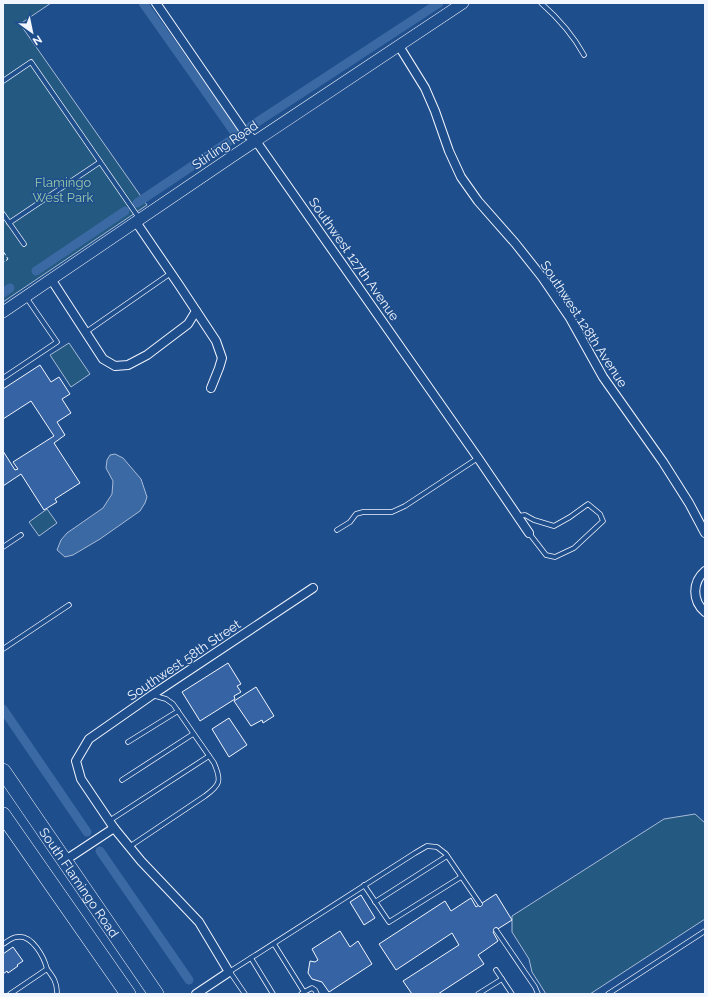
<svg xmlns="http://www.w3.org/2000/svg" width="708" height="997" font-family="Raleway,sans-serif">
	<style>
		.green { fill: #245a82; stroke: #a8bbd7 }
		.water { fill: #3b69a3; stroke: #a8bbd7 }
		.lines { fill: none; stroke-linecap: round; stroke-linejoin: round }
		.canal { stroke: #3b69a3; stroke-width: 9 }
		.building { fill: #3563a3; stroke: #f2f6ff }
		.lane-casing { stroke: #f2f6ff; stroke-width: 5.5 }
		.street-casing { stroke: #f2f6ff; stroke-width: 10 }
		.secondary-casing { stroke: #f2f6ff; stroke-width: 12 }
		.highway-casing { stroke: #f2f6ff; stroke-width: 16 }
		.lane { stroke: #1f4e8c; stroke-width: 4 }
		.street { stroke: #1f4e8c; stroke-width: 8 }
		.secondary { stroke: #1f4e8c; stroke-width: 11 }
		.highway { stroke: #1f4e8c; stroke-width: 15 }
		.fence { stroke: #f2f6ff; stroke-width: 1; stroke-dasharray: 5 2; stroke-linecap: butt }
		.labels { text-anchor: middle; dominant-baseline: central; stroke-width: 3; stroke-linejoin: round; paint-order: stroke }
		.street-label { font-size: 13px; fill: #f2f6ff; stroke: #1f4e8c }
		.park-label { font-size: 13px; fill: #97c8a6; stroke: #1f4e8c }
	</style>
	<rect width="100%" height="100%" fill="#1f4e8c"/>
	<g class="green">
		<polygon points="3,3 51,3 20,24 147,205 3,302"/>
		<polygon points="69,343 90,374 71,387 50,355"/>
		<polygon points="47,509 57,523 39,536 29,522"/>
		<polygon points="695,814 705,823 705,919 590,994 546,994 532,972 529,959 512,932 512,916 664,819"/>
	</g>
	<polygon class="water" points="115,454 123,458 141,479 147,497 145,503 140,511 100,539 73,555 65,557 57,550 61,540 67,533 103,508 112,494 113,481 106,468 107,460 110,455"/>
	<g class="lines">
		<g class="canal">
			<polyline points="251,126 439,3"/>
			<polyline points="137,203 237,136 143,3"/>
			<polyline points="36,271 125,211"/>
			<polyline points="3,293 10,288"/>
			<polyline points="3,709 87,832"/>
			<polyline points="100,851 189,980"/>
		</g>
	</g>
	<g class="building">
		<polygon points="40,365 51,382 59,377 70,394 62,399 71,413 57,422 65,435 54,443 80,483 55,499 57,502 44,510 21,474 3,486 3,451 15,470 18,469 13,462 54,436 31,401 3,419 3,389"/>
		<polygon points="228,663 241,684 237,686 241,692 234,696 235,699 200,721 182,692"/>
		<polygon points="256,687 274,716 263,723 262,720 251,726 234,701"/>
		<polygon points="229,718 247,745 229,757 212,729"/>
		<polygon points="496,894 512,920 493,932 498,941 478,955 484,964 438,994 412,994 403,981 459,945 452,933 396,970 379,944 445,901 451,911 471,898 476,907"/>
		<polygon points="361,895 375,918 364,925 350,902"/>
		<polygon points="340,931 350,947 358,941 372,964 329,992 322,982 312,979 308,973 310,961 315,962 318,960 312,949"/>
		<polygon points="13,947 23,961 17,965 18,966 8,973 7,971 3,974 3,954"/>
	</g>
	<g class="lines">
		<defs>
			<g id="lane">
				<path d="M541,3C558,18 573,35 584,55"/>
				<polyline points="3,81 31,62 139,218"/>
				<polyline points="3,214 24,244"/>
				<polyline points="9,223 100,162"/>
				<polyline points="86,332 171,273"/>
				<polyline points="3,378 57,342 26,297"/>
				<polyline points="518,516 525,515 534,520 554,526 570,517 588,504 600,514 603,521 574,548 555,557 546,555 529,533"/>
				<polyline points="337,530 350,522 356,514 363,512 392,512 405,506 478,458"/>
				<polyline points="3,547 21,535"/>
				<polyline points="3,649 69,605"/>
				<polyline points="128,742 178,711"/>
				<polyline points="122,780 193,734"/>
				<polyline points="109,821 209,756"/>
				<path d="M129,847L205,796C220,785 222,781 214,763L173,704L166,699L152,695"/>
				<polyline points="364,885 389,922 461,877"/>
				<polyline points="375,902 447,856"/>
				<polyline points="496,930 535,987 538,994"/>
				<path d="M3,944C7,942 12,937 17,937C32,934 44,957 47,969"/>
				<polyline points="274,944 304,992 301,994"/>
				<polyline points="251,958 273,994"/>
				<polyline points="496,970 502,979"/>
				<polyline points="229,972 415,853 427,846 437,847 446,854 480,904"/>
				<polyline points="230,972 245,994"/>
				<polyline points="304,992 312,988 315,990 317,994"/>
				<path d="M10,994L47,969C53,977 57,982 57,992"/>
				<polyline points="478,994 502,979 512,994"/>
				<polyline points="608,994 705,931"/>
			</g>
			<g id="street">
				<polyline points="156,3 246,134 256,141 478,458 529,533"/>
				<polyline points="399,46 425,88 435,111 449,151 461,177 478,201 515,243 542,277 570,318 603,377 663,462 689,503 705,533"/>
				<polyline points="136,222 179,285 216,341 222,358 219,368 211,388"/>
				<polyline points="51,279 103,359 115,366 128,365 147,355 188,324 196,311"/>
				<path d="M705,571C692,582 692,601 705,612"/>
				<polyline points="64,861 114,828"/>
				<polyline points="196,994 229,972 199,922 141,861 114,828 81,779 76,761 89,739 152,695 313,588"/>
			</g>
			<polyline id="secondary" points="3,312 233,156 463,3"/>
			<g id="highway">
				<path id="s1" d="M3,771L156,994"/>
				<polyline points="3,815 128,994"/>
			</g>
		</defs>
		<use href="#lane" class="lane-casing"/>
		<use href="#street" class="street-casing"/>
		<use href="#secondary" class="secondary-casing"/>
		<use href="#highway" class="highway-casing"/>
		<use href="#lane" class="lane"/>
		<use href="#street" class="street"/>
		<use href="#secondary" class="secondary"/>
		<use href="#highway" class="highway"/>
		<polyline class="fence" points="3,251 8,259 3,263"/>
	</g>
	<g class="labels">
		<g class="street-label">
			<text transform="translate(225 145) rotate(-34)">Stirling Road</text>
			<text transform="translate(354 259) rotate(55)">Southwest 127th Avenue</text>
			<text transform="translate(584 324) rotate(57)">Southwest 128th Avenue</text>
			<text transform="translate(184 660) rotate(-34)">Southwest 58th Street</text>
			<text stroke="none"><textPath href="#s1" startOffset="135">South Flamingo Road</textPath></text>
		</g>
		<g class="park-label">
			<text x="63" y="182">Flamingo<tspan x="63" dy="15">West Park</tspan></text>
		</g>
	</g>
	<rect width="708" height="997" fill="none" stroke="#f2f6ff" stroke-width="8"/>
	<g transform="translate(32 32) rotate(147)" stroke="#1f4e8c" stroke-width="3" paint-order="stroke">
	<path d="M0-3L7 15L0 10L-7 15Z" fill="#f2f6ff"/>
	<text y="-6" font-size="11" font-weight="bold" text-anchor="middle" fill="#f2f6ff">N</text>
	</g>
</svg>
